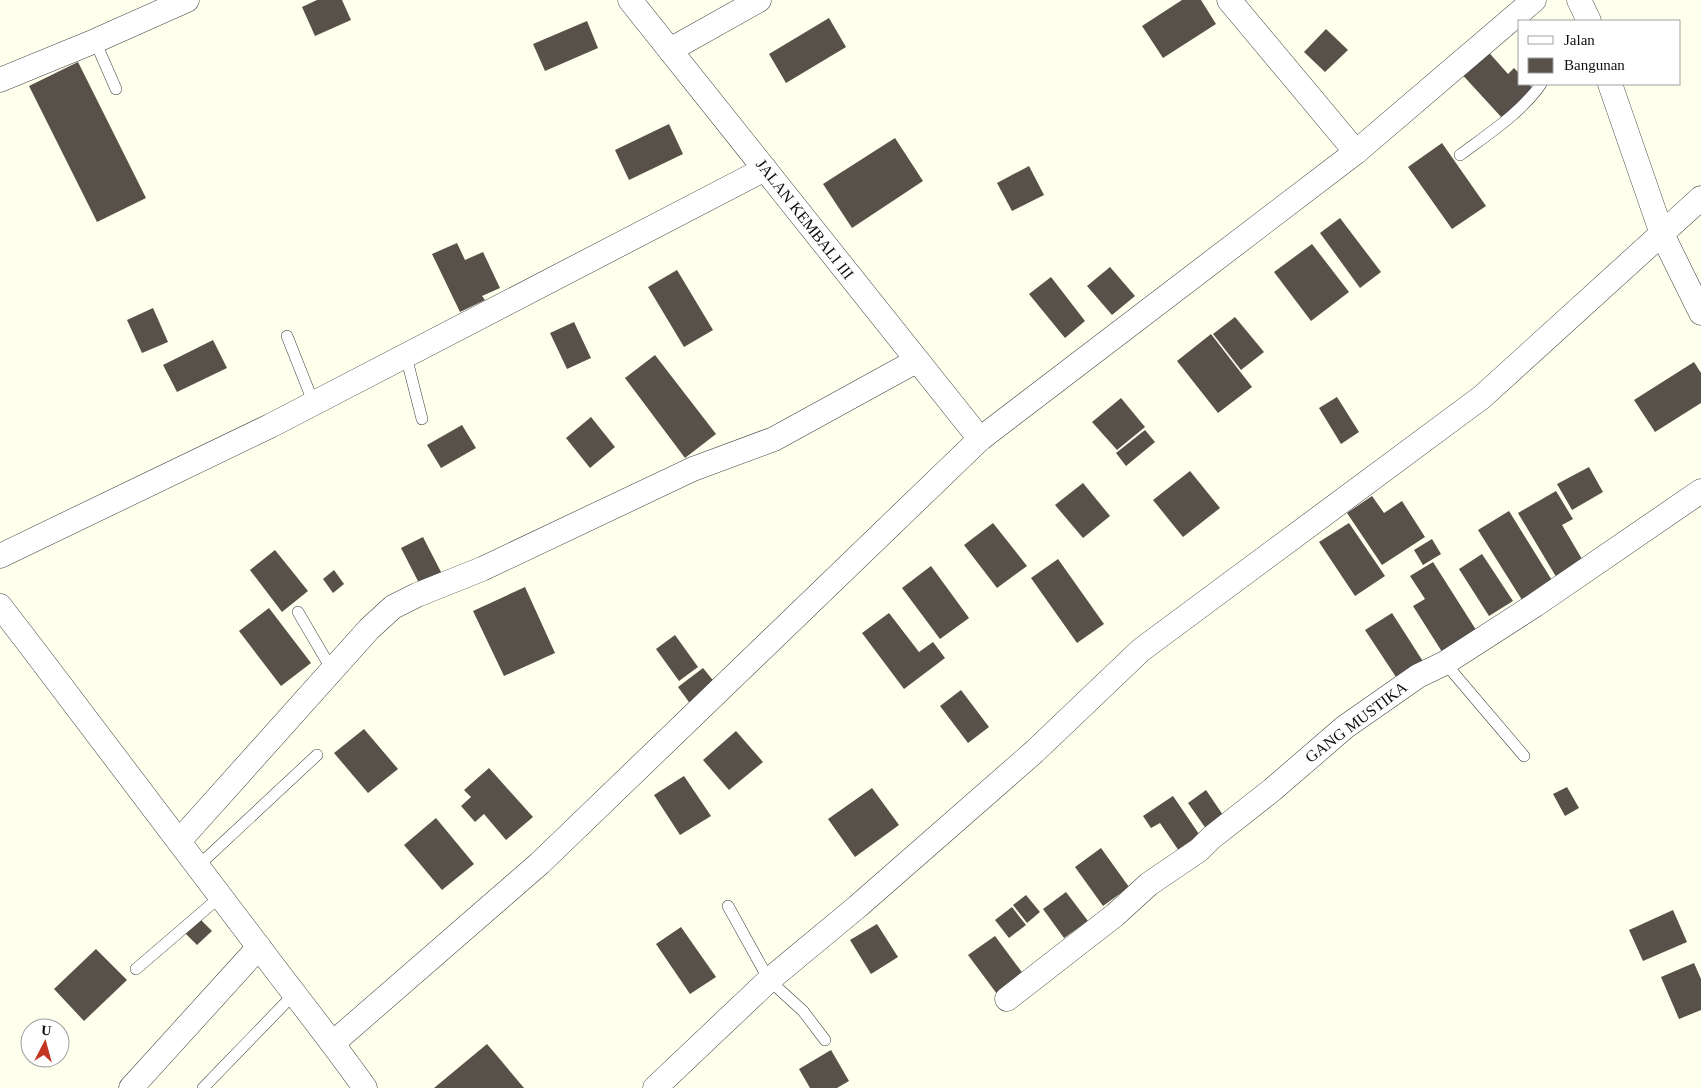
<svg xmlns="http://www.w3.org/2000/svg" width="1701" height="1088" font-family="Georgia,serif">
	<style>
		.building { fill: #575149 }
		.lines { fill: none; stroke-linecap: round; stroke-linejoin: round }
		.service-casing { stroke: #414141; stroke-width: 12 }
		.minor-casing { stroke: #414141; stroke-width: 25 }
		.service { stroke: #fff; stroke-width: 11 }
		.minor { stroke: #fff; stroke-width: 24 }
		.labels { text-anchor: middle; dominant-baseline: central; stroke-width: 5; stroke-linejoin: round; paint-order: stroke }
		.street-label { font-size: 16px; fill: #0e0e0e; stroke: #fff }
	</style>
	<rect width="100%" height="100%" fill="#ffe"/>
	<g class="building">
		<polygon points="317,0 342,0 351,20 315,36 302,7"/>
		<polygon points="1182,0 1201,0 1216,24 1163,58 1142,26"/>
		<polygon points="829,18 846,47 786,83 769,54"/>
		<polygon points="587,21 598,48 545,71 533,44"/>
		<polygon points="1326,29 1348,50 1325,72 1304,52"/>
		<polygon points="1484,47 1508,74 1514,68 1520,74 1520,84 1529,84 1535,91 1503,119 1458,70"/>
		<polygon points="78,62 146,198 97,222 29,86"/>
		<polygon points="669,124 683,154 629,180 615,150"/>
		<polygon points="895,138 923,181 852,228 823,184"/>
		<polygon points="1442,143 1486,206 1452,229 1408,167"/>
		<polygon points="1029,166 1044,195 1012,211 997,183"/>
		<polygon points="1340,218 1381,272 1360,288 1320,233"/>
		<polygon points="457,243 465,260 483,252 500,288 482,296 485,300 460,312 432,254"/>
		<polygon points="1312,244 1349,292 1311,321 1274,272"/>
		<polygon points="1110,267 1135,296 1112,315 1087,286"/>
		<polygon points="677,270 713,330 684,347 648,287"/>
		<polygon points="1051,277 1085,321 1065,338 1029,294"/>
		<polygon points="153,308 168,342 142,353 127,320"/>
		<polygon points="1235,317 1264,352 1241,370 1213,334"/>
		<polygon points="574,322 591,358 567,369 550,333"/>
		<polygon points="1211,334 1252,387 1218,413 1177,361"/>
		<polygon points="213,340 227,368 177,392 163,365"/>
		<polygon points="655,355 716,434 685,458 625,378"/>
		<polygon points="1694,362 1701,373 1701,403 1655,432 1634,400"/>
		<polygon points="1337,397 1359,432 1341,444 1319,408"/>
		<polygon points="1121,398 1145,427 1117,450 1092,422"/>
		<polygon points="591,417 615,447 590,468 566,438"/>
		<polygon points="462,425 476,448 441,468 427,445"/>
		<polygon points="1145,430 1155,442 1126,466 1116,453"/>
		<polygon points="1589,467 1603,492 1572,510 1557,484"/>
		<polygon points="1190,471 1220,508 1183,537 1153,500"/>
		<polygon points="1083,483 1110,516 1083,538 1055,505"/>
		<polygon points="1556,491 1573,519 1562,525 1585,564 1558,580 1518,513"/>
		<polygon points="1372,496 1384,513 1402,501 1425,537 1382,565 1347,513"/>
		<polygon points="1509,511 1553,582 1522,600 1478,530"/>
		<polygon points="993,523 1027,566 997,588 964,545"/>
		<polygon points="1349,523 1385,576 1355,596 1319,542"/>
		<polygon points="423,537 442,574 420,585 401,548"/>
		<polygon points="1432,539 1441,554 1423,565 1414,550"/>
		<polygon points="275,550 308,591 282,612 250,570"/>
		<polygon points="1482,554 1513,601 1489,616 1459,569"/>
		<polygon points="1058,559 1104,624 1077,643 1031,578"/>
		<polygon points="1433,562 1478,633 1444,655 1413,606 1425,599 1410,576"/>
		<polygon points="931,566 969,618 940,639 902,588"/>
		<polygon points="334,570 344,584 333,593 323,579"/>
		<polygon points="525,587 555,653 504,676 473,611"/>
		<polygon points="269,608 311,663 281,686 239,631"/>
		<polygon points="889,613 919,652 933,642 945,658 904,689 862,633"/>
		<polygon points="1392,613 1424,663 1398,680 1365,630"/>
		<polygon points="675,635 698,667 679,681 656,649"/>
		<polygon points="703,668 720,689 694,709 678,687"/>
		<polygon points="961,690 989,727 968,743 940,706"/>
		<polygon points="364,729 398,769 368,793 334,753"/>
		<polygon points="736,731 763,762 729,790 703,760"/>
		<polygon points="489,768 533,817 506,840 484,814 475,822 461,806 471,797 464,790"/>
		<polygon points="684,776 711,816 680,835 654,795"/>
		<polygon points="1567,787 1579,808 1565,816 1553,794"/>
		<polygon points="872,788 899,825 855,857 828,819"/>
		<polygon points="1206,790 1227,821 1209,833 1188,803"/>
		<polygon points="1173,796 1201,837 1179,851 1160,823 1151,828 1143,816"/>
		<polygon points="436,818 474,864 442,890 404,845"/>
		<polygon points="1101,848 1129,887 1103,906 1075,867"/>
		<polygon points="1066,892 1088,921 1064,938 1043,909"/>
		<polygon points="1026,895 1040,912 1027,923 1013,905"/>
		<polygon points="1012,907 1026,925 1009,938 995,920"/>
		<polygon points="1673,910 1687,942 1643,961 1629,930"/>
		<polygon points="198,917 212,931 197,945 183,931"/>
		<polygon points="877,924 898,957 871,974 850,940"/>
		<polygon points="681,927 716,977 690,994 656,944"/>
		<polygon points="995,936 1027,979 1000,998 968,955"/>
		<polygon points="96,949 127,980 84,1021 54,989"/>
		<polygon points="1694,963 1701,979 1701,1010 1679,1019 1661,977"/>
		<polygon points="487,1044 524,1088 434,1088"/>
		<polygon points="831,1050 849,1081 837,1088 810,1088 799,1069"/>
	</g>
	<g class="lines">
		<defs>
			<g id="service">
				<polyline points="95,41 116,89"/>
				<path d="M1460,155C1488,134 1521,113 1541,84"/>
				<polyline points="287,336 314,404"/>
				<polyline points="406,356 422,419"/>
				<polyline points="298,612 332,670"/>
				<polyline points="1445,663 1524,756"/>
				<polyline points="198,866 317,755"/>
				<polyline points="728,906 769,980 803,1011 825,1040"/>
				<polyline points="136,969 221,896"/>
				<polyline points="203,1088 295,993"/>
			</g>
			<g id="minor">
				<polyline points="630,0 980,439"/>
				<polyline points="1229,0 1356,152"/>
				<polyline points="1579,0 1589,21"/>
				<polyline points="670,50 759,0"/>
				<polyline points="0,80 95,41 187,0"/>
				<polyline points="1610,84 1662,234 1701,313"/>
				<polyline points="0,556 270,426 765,169"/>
				<path d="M0,606C87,719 173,833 258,946C294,994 331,1040 365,1088"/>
				<polyline points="180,840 369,629 393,607 417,595 482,569 693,469 774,439 916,361"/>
				<polyline points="1007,999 1115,915 1149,884 1199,850 1211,838 1272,790 1345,727 1418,676 1445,663 1535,605 1701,491"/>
				<polyline points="333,1043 540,863 980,439 1356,152 1534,0"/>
				<polyline points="131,1088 259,947"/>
				<polyline points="655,1088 769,980 857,907 1034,752 1141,650 1482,397 1701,198"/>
			</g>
		</defs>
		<use href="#service" class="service-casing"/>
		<use href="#minor" class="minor-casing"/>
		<use href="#service" class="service"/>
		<use href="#minor" class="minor"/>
	</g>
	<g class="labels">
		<g class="street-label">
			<text transform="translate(805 219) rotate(52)">JALAN KEMBALI III</text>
			<text transform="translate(1356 722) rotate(-37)">GANG MUSTIKA</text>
		</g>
	</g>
	<rect x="1518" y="20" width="162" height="65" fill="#ffffff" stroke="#9f9f9f"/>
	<rect x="1528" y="36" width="25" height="8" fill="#ffffff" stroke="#9f9f9f"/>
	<text x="1564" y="45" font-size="15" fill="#0e0e0e">Jalan</text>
	<rect x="1528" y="58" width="25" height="15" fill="#575149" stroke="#9f9f9f"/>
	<text x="1564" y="70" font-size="15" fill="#0e0e0e">Bangunan</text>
	<g transform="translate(45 1043) rotate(6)"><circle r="24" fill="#ffffff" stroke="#9f9f9f"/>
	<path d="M0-4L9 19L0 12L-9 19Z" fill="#c33620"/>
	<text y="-8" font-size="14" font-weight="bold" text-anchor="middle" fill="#0e0e0e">U</text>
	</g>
</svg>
